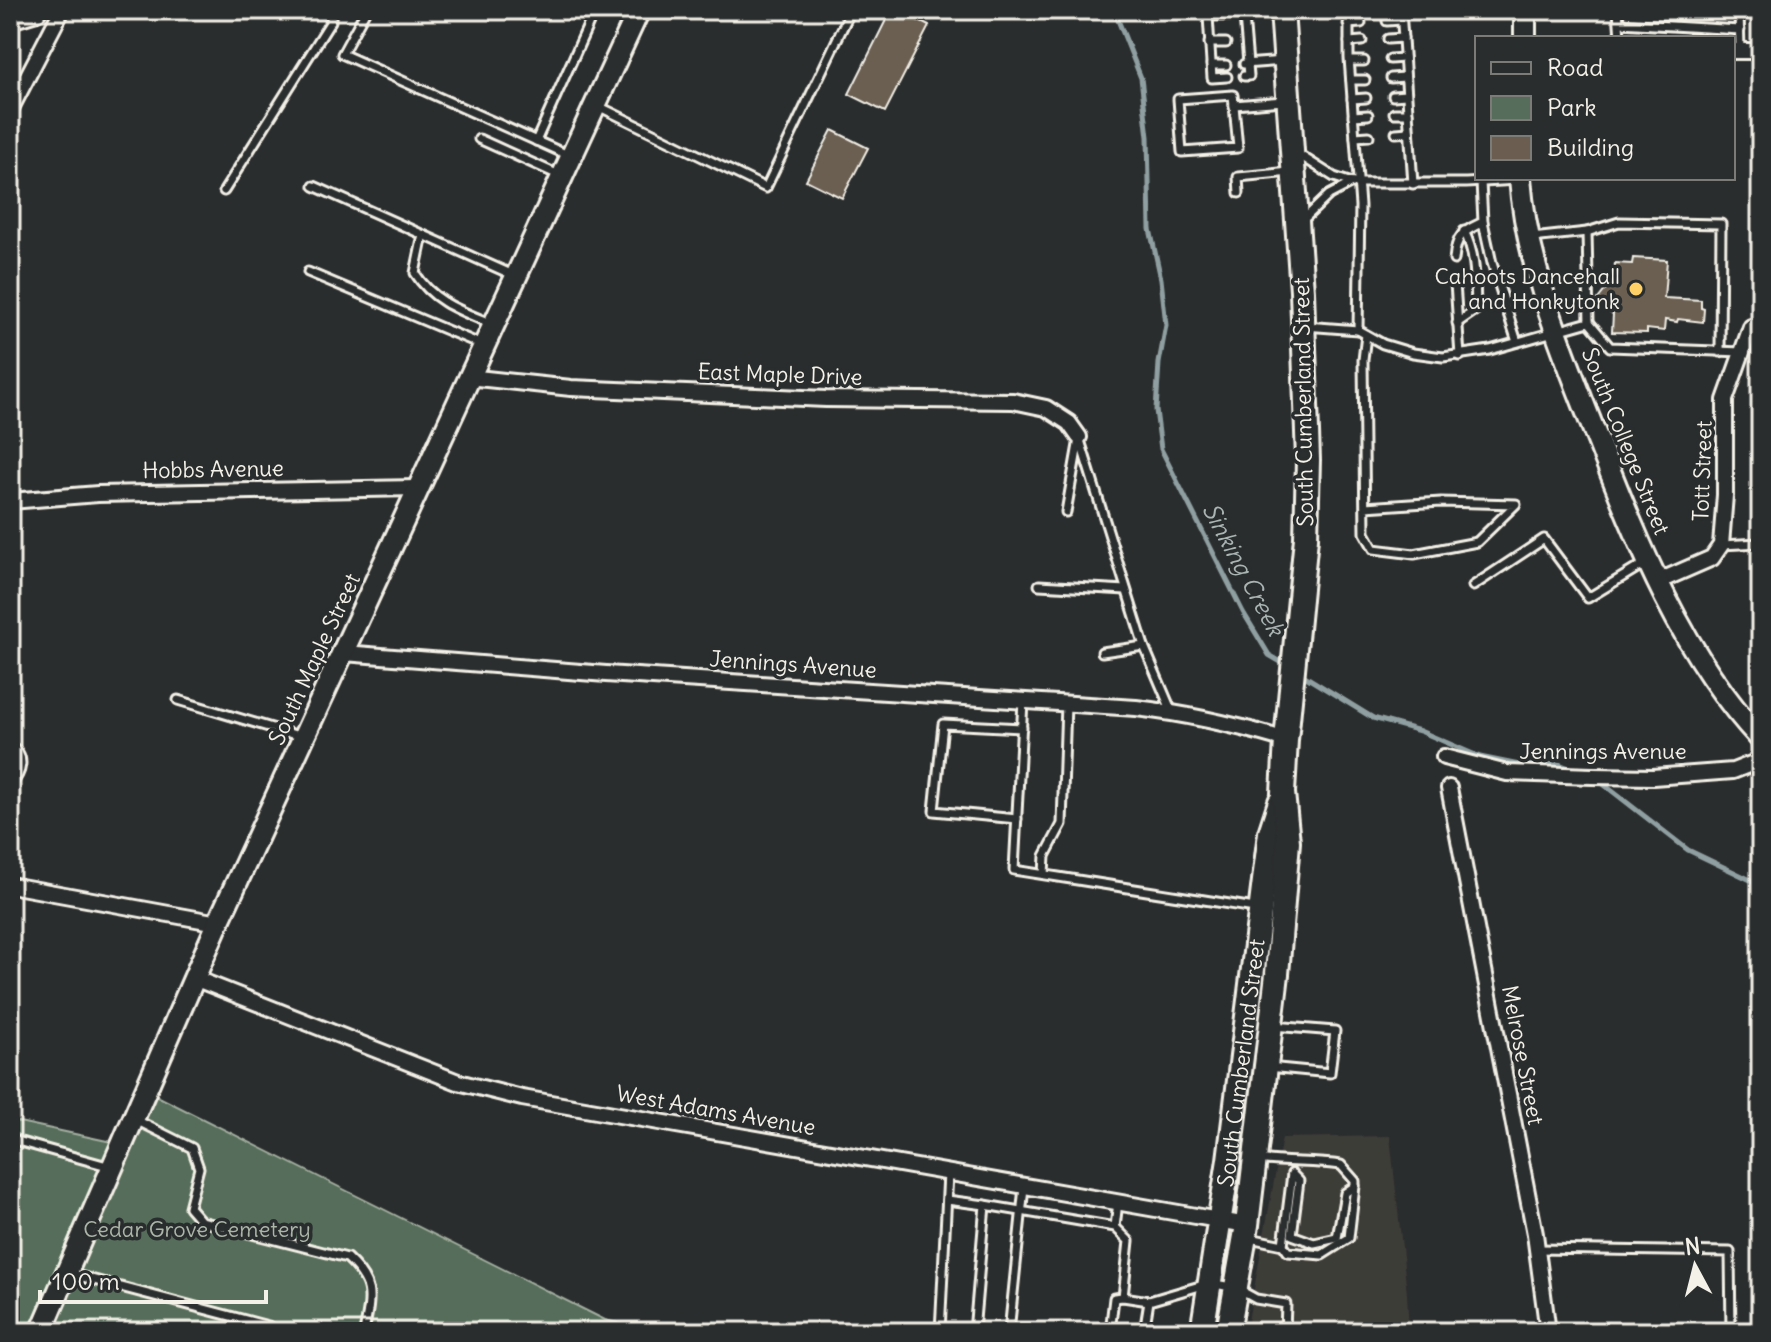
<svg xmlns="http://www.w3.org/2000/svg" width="1771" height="1342" font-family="Delius,sans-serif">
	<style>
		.built { fill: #3e3c38 }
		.green { fill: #556d5a; stroke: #a4afa1; stroke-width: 2 }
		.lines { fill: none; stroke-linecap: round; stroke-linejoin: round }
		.stream { stroke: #90a0a2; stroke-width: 5 }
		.building { fill: #6b5e51; stroke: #f4f1e8; stroke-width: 2 }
		.lane-casing { stroke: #f4f1e8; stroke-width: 13 }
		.street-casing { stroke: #f4f1e8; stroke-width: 20 }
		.secondary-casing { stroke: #f4f1e8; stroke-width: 26 }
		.primary-casing { stroke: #f4f1e8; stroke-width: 28 }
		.lane { stroke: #2a2d2e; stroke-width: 7 }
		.street { stroke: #2a2d2e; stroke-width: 14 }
		.secondary { stroke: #2a2d2e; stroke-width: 20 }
		.primary { stroke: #2a2d2e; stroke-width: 22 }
		.poi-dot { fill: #ffd166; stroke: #2a2d2e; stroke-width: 3 }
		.labels { text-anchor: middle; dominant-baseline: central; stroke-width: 7; stroke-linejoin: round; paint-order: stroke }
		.poi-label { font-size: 22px; fill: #f4f1e8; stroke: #2a2d2e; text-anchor: end }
		.street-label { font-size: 22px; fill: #f4f1e8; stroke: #2a2d2e }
		.park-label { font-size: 22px; fill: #acb6a8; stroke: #2a2d2e }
		.water-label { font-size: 24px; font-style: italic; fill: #a9b4b3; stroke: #2a2d2e }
	</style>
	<rect width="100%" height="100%" fill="#2a2d2e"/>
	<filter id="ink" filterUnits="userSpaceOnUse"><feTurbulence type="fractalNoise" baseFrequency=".0125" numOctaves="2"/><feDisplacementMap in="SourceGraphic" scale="16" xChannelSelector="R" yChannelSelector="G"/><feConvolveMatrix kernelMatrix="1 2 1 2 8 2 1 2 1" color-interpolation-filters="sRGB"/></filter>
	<g filter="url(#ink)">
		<polygon class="built" points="1390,1136 1407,1294 1409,1332 1246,1332 1282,1138"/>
		<polygon class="green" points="145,1090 605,1320 655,1332 10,1332 10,1120 121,1144"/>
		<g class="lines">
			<g class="stream">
				<polyline points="1114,10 1141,78 1148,137 1150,229 1161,279 1166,325 1159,363 1156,410 1161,449 1243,612 1269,655 1286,665"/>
				<polyline points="1298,672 1373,718 1420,731 1480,757 1524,766 1559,764 1574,770"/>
				<polyline points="1598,780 1688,850 1761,885"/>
			</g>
		</g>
		<g class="building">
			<polygon points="891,10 897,10 929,26 885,112 849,94"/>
			<polygon points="832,130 868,148 842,198 806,180"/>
			<polygon points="1633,258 1667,260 1664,298 1701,300 1701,308 1704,309 1703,322 1678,319 1677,322 1665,320 1664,331 1647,329 1647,333 1612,332 1613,314 1595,306 1595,303 1613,280 1615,263 1632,264"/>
		</g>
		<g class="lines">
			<defs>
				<g id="lane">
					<polyline points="366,10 342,54 570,156"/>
					<polyline points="1198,10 1208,16 1278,15"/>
					<polyline points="1349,10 1349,58 1360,206 1358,330"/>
					<polyline points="1401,10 1413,184"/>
					<polyline points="1618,10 1620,38"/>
					<polyline points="1739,10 1740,51"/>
					<polyline points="1401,12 1424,10"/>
					<polyline points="1208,16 1212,78 1227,77"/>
					<polyline points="1387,21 1401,20"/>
					<polyline points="1620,23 1740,30"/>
					<polyline points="1348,24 1361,23"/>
					<polyline points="1388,39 1403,38"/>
					<polyline points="1349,42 1362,41"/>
					<polyline points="1209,43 1226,43"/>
					<polyline points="1390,59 1404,58"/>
					<polyline points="1350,61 1364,61"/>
					<polyline points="1244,64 1284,61"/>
					<polyline points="1211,65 1226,65"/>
					<polyline points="1244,76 1249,76 1244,16"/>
					<polyline points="1391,78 1405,77"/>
					<polyline points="1351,80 1365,80"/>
					<polygon points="1233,95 1238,148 1182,152 1178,99"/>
					<polyline points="1393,96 1406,95"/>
					<polyline points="1352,99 1366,98"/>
					<polyline points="596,105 766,188 851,10"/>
					<polyline points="1234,105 1284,101"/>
					<polyline points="1394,113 1408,113"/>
					<polyline points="1353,116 1368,115"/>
					<polyline points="1396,133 1409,132"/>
					<polyline points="1355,137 1369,136"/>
					<polyline points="479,139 561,176"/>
					<polyline points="536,141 589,23 584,10"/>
					<polyline points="1298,154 1334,177 1352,183 1466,183 1518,180"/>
					<polyline points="1481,182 1483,222 1492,263 1517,342"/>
					<polyline points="314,186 513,275"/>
					<polyline points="224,191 331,21 331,10"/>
					<polyline points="1239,193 1238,177 1291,172"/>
					<polyline points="1303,220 1329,195 1352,183"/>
					<polyline points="1587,232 1619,222 1721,224 1720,352"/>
					<path d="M423,235L415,273C433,302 461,311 492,324"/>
					<path d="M1454,260C1456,235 1462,232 1483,222"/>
					<polyline points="308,272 480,344"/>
					<polyline points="1455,283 1460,356"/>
					<polyline points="1589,322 1610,347 1742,352"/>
					<path d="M1457,323L1476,310C1475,283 1477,256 1464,231"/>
					<polyline points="1305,326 1358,330 1383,344 1413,353 1443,357 1490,350 1589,322 1587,232 1532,238"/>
					<polyline points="1079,437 1144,646"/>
					<polyline points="1365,507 1441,502 1516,504 1477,542 1414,554 1374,549 1365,533 1363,360 1366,335"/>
					<polyline points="1066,512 1079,439"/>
					<polyline points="1721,545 1761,543"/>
					<polyline points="1039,585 1126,590"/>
					<polyline points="1473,586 1544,539 1588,598 1647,562"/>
					<polyline points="1102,652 1144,646 1172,712"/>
					<polyline points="178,700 302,737"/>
					<polyline points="1023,701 1014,870 1255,908"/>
					<path d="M10,745C27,756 22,773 10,786"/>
					<polyline points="1017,819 934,811 943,724 1022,728"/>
					<polyline points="1044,874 1045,856 1062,824 1066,704"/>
					<polyline points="1268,1067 1330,1073 1335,1031 1273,1026"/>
					<path d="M134,1119L192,1148L199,1168L189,1207L201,1221L347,1258C375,1284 371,1296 364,1332"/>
					<polyline points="10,1139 111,1167"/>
					<polyline points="1292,1174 1299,1181 1292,1235 1314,1243 1337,1238 1345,1193 1355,1186"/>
					<polyline points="947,1200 985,1205"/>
					<polyline points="1115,1227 1118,1202"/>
					<path d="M1250,1238L1283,1245L1288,1252L1322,1255L1349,1238L1355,1186V1181L1341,1165C1313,1161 1286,1163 1258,1159"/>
					<polyline points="1283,1245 1292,1174"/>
					<polyline points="1537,1249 1730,1252 1731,1332"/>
					<polyline points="68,1273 268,1326 277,1332"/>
					<polyline points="940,1332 948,1173"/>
					<polyline points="974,1332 985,1205 1115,1227 1129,1241 1123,1297 1149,1301 1210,1283 1236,1288 1256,1299 1286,1304 1285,1332"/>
					<polyline points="1009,1332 1024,1187"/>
					<polyline points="1110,1332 1114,1298 1123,1297"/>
					<polyline points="1144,1332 1149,1301"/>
				</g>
				<g id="street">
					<polyline points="1733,51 1761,51"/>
					<polyline points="10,110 62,10"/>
					<polyline points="468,377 571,388 826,399 1013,401 1046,408 1069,423 1079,437"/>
					<polyline points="10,501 98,494 417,488"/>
					<polyline points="1657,582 1712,558 1721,545 1725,495 1725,400 1751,327"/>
					<path d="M344,653L606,674L1136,708C1188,714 1236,725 1286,740"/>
					<polyline points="1444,757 1507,773 1592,776 1653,777 1733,771 1761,760"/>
					<polyline points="1449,788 1535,1234 1548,1332"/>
					<polyline points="10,885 218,923"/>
					<polyline points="194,978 458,1082 522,1098 1247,1225"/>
				</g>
				<g id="secondary">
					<polyline points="10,18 36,10"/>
					<polyline points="1525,38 1525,10"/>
					<path d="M1520,178C1526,261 1559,341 1589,418C1633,529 1677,650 1761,739"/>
					<polyline points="41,1332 218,923 639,10"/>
				</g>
				<g id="primary">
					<path id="s1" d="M1202,1332L1229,1160L1270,833L1280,802"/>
					<polyline points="1228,1332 1247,1225 1277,974 1288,842 1283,793 1286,740 1306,538 1308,460 1302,291 1282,10"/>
				</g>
			</defs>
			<use href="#lane" class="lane-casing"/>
			<use href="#street" class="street-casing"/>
			<use href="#secondary" class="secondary-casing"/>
			<use href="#primary" class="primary-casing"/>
			<use href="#lane" class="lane"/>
			<use href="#street" class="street"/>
			<use href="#secondary" class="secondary"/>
			<use href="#primary" class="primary"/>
		</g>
	</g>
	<circle class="poi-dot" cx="1636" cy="289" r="8"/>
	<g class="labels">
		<g class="poi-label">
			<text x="1620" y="276">Cahoots Dancehall<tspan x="1620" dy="25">and Honkytonk</tspan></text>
		</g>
		<g class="street-label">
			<text transform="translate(780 374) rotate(2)">East Maple Drive</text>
			<text transform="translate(1303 402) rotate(-91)">South Cumberland Street</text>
			<text transform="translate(1626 441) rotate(68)">South College Street</text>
			<text transform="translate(213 469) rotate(-1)">Hobbs Avenue</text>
			<text transform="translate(1702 471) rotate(-88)">Tott Street</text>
			<text transform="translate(314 659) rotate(-65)">South Maple Street</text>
			<text transform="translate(793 664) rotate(4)">Jennings Avenue</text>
			<text x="1603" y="751">Jennings Avenue</text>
			<text transform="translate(1523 1055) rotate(79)">Melrose Street</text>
			<text stroke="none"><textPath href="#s1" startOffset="272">South Cumberland Street</textPath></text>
			<text transform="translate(716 1110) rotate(10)">West Adams Avenue</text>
		</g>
		<g class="park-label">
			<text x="197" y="1229">Cedar Grove Cemetery</text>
		</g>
		<g class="water-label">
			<text transform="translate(1244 569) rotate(62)">Sinking Creek</text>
		</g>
	</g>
	<rect width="1771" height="1342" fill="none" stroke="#2a2d2e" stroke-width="40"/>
	<rect x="20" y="20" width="1731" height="1302" fill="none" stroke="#f4f1e8" stroke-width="3" filter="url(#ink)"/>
	<rect x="1475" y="36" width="260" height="144" fill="#2a2d2e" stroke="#7b7b78" stroke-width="2"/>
	<rect x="1491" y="62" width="40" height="12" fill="#2a2d2e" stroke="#7b7b78" stroke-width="2"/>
	<text x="1547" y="76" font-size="24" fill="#f4f1e8">Road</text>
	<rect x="1491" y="96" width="40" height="24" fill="#556d5a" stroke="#7b7b78" stroke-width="2"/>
	<text x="1547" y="116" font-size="24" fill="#f4f1e8">Park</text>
	<rect x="1491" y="136" width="40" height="24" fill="#6b5e51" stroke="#7b7b78" stroke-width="2"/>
	<text x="1547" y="156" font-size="24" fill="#f4f1e8">Building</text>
	<g transform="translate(1695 1266) rotate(353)" stroke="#2a2d2e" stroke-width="6" paint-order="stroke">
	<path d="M0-6L14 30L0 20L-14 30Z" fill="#f4f1e8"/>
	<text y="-12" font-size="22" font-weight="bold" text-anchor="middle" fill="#f4f1e8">N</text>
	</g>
	<path d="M40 1290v12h226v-12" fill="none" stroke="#f4f1e8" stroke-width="4"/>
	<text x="52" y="1290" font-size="24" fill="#f4f1e8" stroke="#2a2d2e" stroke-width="6" paint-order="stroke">100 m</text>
</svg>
